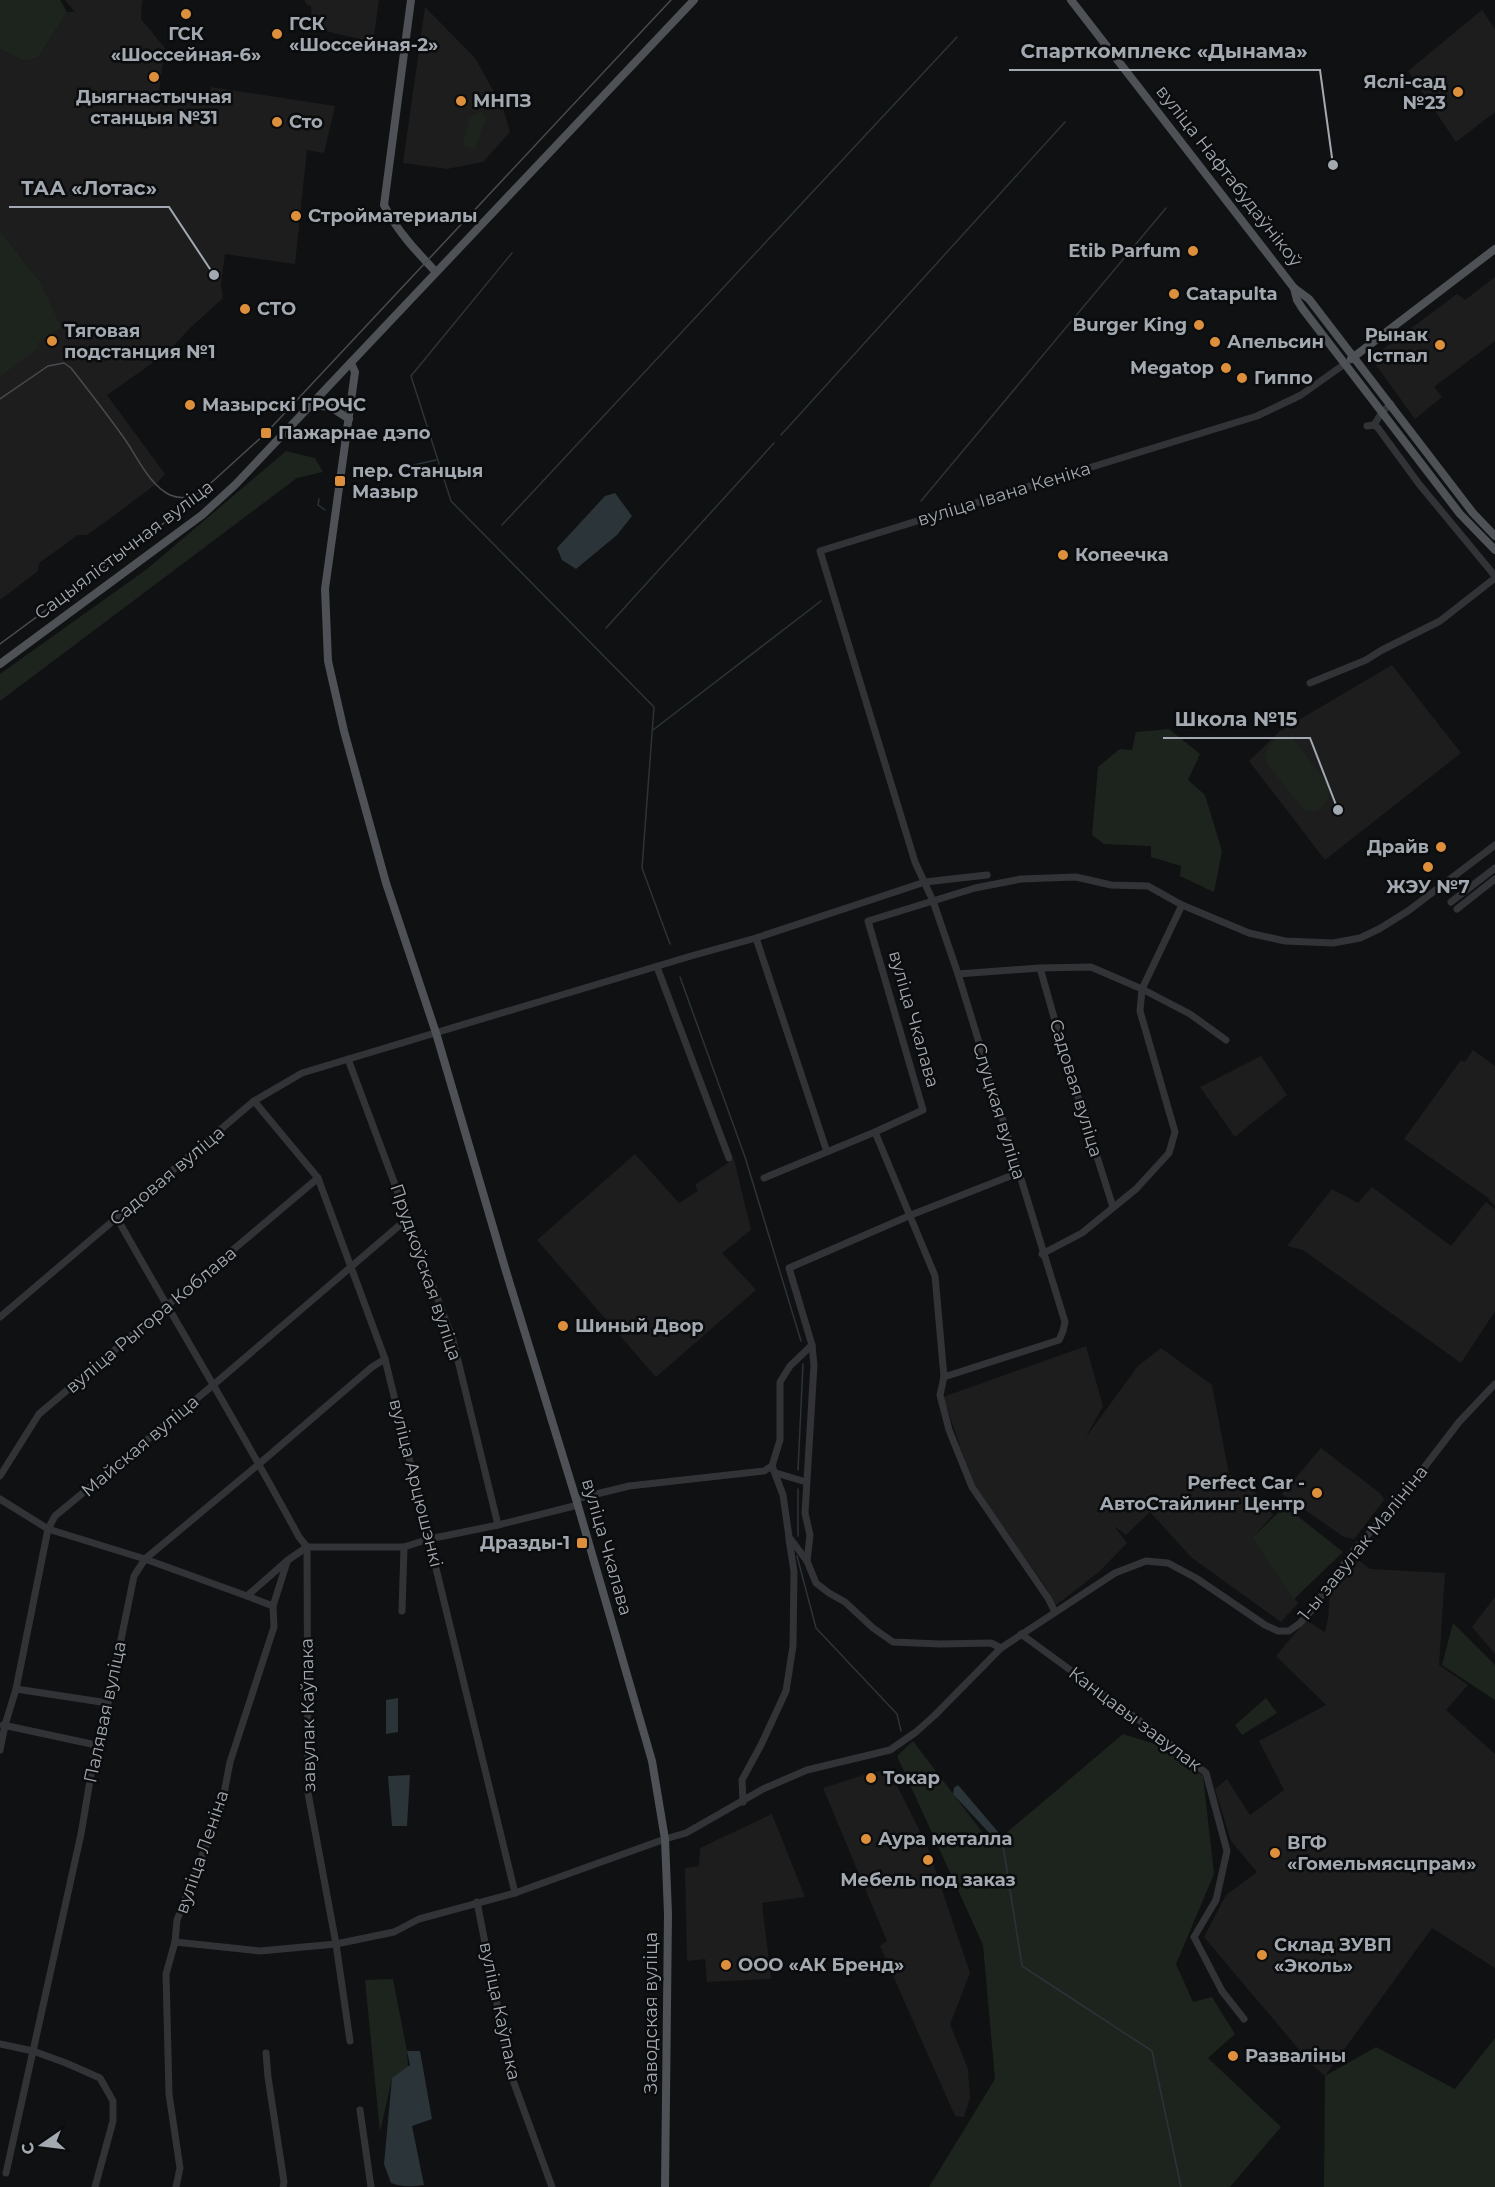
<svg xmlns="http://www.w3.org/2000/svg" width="1495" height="2187" font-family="Montserrat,sans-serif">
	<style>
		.built { fill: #1d1d1e }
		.green { fill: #1d241d }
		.water { fill: #2b3439 }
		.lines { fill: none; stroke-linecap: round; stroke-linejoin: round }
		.stream { stroke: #2b3439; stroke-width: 1.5 }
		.minor { stroke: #323336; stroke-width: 7 }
		.major { stroke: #4e5155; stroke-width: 8 }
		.tram { stroke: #494b4f; stroke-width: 1.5 }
		.poi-dot { fill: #de8f3c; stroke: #0b0c0d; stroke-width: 2 }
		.labels { text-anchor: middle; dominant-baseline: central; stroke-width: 5; stroke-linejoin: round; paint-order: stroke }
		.poi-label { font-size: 18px; font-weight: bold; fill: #a3a9b1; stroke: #0b0c0d; text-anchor: start }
		.street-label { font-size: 18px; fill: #a3a9b1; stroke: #0b0c0d }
		.leader { fill: none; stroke: #a3a9b1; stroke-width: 2 }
		.callout-dot { fill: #a3a9b1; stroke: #0b0c0d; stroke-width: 2 }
		.callout-label { font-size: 20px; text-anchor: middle; font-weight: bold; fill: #a3a9b1; stroke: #0b0c0d; stroke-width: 5; stroke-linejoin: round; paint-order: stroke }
	</style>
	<rect width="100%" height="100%" fill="#101112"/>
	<g class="built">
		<polygon points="65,0 144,0 142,1 141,19 165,48 159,92 208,102 211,87 335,106 324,153 307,150 295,264 225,254 221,284 223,298 190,328 167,353 107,395 165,474 156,484 104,523 87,535 78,535 39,563 38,571 0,600 0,377 39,347 37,343 39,280 0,231 0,49 24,61 38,58 67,12 75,12"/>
		<polygon points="304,0 379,0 373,42 312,28 311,6 307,5"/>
		<polygon points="425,7 475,58 503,108 510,132 483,162 447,169 403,163"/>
		<polygon points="1482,10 1495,29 1495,112 1456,142 1408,71"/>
		<polygon points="1495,277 1495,341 1434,387 1442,397 1415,419 1371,358 1457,294 1465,300"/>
		<polygon points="1392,665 1461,753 1325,860 1249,761 1280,731"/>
		<polygon points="1473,1050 1495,1066 1495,1206 1487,1197 1404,1139 1461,1060 1465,1062"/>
		<polygon points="1261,1056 1287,1095 1235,1137 1200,1087"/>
		<polygon points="635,1154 679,1203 698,1191 695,1185 734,1159 751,1230 722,1253 756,1290 656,1377 537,1240"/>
		<polygon points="1372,1187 1451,1246 1486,1202 1495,1209 1495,1311 1461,1363 1303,1250 1287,1246 1332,1189 1358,1203"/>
		<polygon points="1086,1346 1103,1406 1086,1437 1138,1366 1161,1348 1212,1385 1229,1474 1254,1491 1273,1515 1252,1538 1298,1603 1281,1622 1192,1558 1150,1512 1126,1535 1114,1526 1127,1543 1100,1571 1055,1606 1049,1592 973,1483 943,1397"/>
		<polygon points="1321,1448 1381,1494 1384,1500 1354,1539 1344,1537 1282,1494"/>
		<polygon points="1355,1557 1370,1569 1445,1573 1439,1665 1468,1685 1446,1710 1495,1754 1495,1968 1432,1928 1325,2076 1311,2064 1204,1937 1226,1895 1257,1872 1231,1841 1215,1789 1227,1779 1250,1815 1284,1790 1259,1741 1326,1705 1276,1656 1306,1620 1325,1632 1328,1618 1330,1591"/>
		<polygon points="1495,1597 1495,1654 1472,1627"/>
		<polygon points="886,1770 896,1784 927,1845 970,1973 950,2024 968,2069 970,2098 964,2117 955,2116 880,1946 887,1941 823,1788 873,1772"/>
		<polygon points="772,1814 805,1897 762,1903 771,1979 707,1982 705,1959 687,1961 685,1868 699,1866 700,1848"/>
	</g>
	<g class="green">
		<polygon points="0,0 60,0 67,12 38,58 24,61 0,49"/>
		<polygon points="476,113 483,113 486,118 475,149 466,147 463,143 470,118"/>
		<polygon points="0,231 39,280 61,327 38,343 40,347 0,377"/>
		<polygon points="286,451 315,458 323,472 297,478 0,701 0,674 147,569"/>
		<polygon points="1169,729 1200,754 1188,780 1205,795 1222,851 1214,892 1180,876 1181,866 1151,857 1151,846 1104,844 1092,835 1098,767 1120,749 1132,750 1136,732"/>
		<path d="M1286,736L1292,738L1329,785C1333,800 1320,816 1304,810L1268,765C1261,751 1271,738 1286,736Z"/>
		<polygon points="1285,1506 1343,1552 1294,1599 1252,1538"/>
		<polygon points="1453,1623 1495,1665 1495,1700 1442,1665"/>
		<polygon points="1266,1698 1277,1713 1242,1735 1235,1725"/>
		<polygon points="1123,1734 1161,1746 1203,1776 1214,1874 1176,1964 1193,2002 1212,1997 1235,2034 1208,2058 1281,2127 1230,2187 929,2187 995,2079 983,1945 897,1756 913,1741 992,1845"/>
		<polygon points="393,1979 407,2051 408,2067 392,2078 380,2132 365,1980"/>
		<polygon points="1495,2038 1495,2187 1324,2187 1325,2076 1376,2047 1455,2089"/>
	</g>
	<g class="water">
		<polygon points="615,493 632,516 617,535 576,569 562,560 557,548 605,496"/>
		<polygon points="398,1698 398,1732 386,1734 386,1700"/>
		<polygon points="410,1775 407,1826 392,1826 388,1776"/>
		<polygon points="958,1785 999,1833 994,1838 953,1794 954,1788"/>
		<path d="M407,2051H420L432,2119L412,2126L424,2185C413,2187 401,2187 391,2183L384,2164L392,2078L410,2065Z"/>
	</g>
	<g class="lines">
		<g class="stream">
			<polyline points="512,253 411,376 451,501 654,707 642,868 670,944"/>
			<polyline points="781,435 1065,122"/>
			<polyline points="405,467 436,460"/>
			<polyline points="319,499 318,505 325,510"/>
			<polyline points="921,501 1166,208"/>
			<polyline points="502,525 957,37"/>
			<polyline points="606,628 774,443"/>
			<polyline points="653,730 821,601"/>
			<polyline points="680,977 745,1157 801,1341"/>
			<polyline points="798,1470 803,1364"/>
			<polyline points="798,1536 798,1489"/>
			<polyline points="797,1556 816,1628 897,1714 901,1731"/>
			<polyline points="1003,1845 1022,1966 1152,2051 1181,2187"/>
		</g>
		<g class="minor">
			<polyline points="1374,425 1382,412 1391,404"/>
			<polyline points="1367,426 1374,425 1378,428 1419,484 1495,576"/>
			<polyline points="1310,683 1366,660 1382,650 1440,621 1495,578"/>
			<polyline points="1451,902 1495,868"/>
			<polyline points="1457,909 1495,879"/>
			<polyline points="756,938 827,1152"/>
			<polyline points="657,967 729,1158"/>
			<polyline points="1040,968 1065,1056 1113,1207"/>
			<polyline points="958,974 1040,968 1091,967 1142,989 1190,1014 1226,1040"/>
			<polyline points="348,1059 453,1340 498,1525"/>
			<polyline points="254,1101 318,1178 385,1359 515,1893"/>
			<polyline points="875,1132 935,1276 944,1377 940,1395 949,1430 972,1487 1048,1598 1055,1612"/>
			<polyline points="764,1178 875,1132 923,1110 868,921 975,888 1021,879 1076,877 1111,885 1148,886 1182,905 1249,933 1285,941 1333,943 1360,938 1379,929 1408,911 1495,845"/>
			<polyline points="1042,1254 1082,1233 1136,1189 1169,1153 1175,1132 1140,1011 1142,989 1182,905"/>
			<polyline points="0,1317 254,1101 302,1073 691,956 756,938 925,882 987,875"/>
			<polyline points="944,1377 1059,1340 1063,1331 1065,1322 958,974 933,901 915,862 820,551 1257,416 1301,395 1346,363"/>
			<polyline points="772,1466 783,1495 789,1537 807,1561 816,1583 829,1593 845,1602 873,1628 893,1642 940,1644 991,1643 1001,1648"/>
			<polyline points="776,1473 806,1482"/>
			<polyline points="0,1476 39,1414 318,1178"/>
			<path d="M0,1499L48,1529L145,1559L247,1596L288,1560L307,1547L299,1537C241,1429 177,1325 117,1218"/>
			<polyline points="576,1499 629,1486 764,1471 772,1466 780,1440 780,1382 790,1366 812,1345"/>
			<polyline points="807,1561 810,1535 805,1513 814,1365 812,1345 789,1268 911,1215 1018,1173"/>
			<polyline points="247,1596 273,1606"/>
			<polyline points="402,1611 404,1547"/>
			<polyline points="1021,1634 1147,1726 1206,1773 1227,1851 1216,1900 1194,1937 1222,1991 1244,2019"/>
			<polyline points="16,1689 108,1703"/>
			<polyline points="3,1725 96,1745"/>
			<polyline points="0,1750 5,1725 16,1689 48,1529 55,1516 212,1386 408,1218"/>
			<polyline points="743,1802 742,1780 761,1745 786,1691 793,1646 794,1572 789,1539"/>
			<polyline points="477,1902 511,2075 552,2187"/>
			<polyline points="175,1942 260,1951 336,1944 394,1932 419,1919 515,1893 665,1839 686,1833 763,1789 807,1770 890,1750 916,1732 935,1715 1001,1648 1115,1573 1146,1561 1168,1563 1196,1578 1265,1625 1278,1631 1289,1631 1300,1623 1310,1612 1353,1551 1397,1503 1459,1422 1495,1384"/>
			<polyline points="350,2041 336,1944 308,1793 307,1547 404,1547 429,1539 498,1525 578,1505"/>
			<polyline points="0,2044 33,2051 66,2063 100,2078 113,2101 113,2121 95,2187"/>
			<polyline points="266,2053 268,2077 284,2182 283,2187"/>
			<polyline points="360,2110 371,2187"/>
			<polyline points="6,2173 81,1834 96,1745 108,1703 134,1576 145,1559 259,1464 372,1367 385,1359"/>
			<polyline points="176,2187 180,2168 169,2094 166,1974 175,1942 177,1920 222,1804 230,1762 274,1627 273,1606 287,1562"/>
		</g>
		<g class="major">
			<path d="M411,0L384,205C397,231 416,251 436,272"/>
			<polyline points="1071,0 1294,288 1297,300 1302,308 1460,514 1495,550"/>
			<polyline points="1294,288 1309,299 1473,513 1495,536"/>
			<polyline points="1351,359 1495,249"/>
			<polyline points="351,363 355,372 325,589 328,661 344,731 386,883 436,1033 505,1268 576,1499 652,1761 665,1839 668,1914 665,2187"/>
			<polyline points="314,404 332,408 349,419"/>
			<polyline points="0,664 202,515 235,485 694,0"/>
		</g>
		<g class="tram">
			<path d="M0,399L48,366L64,363L71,368C89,391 107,414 124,438C137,456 149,485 170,495C182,500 190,497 201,492L266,433L671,0"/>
			<polyline points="0,644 198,498"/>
		</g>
	</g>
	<g class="poi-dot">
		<circle cx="186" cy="14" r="6"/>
		<circle cx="277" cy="34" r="6"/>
		<circle cx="154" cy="77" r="6"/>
		<circle cx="1458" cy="92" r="6"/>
		<circle cx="461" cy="101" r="6"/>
		<circle cx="277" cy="122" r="6"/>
		<circle cx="296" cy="216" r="6"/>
		<circle cx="1193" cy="251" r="6"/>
		<circle cx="1174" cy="294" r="6"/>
		<circle cx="245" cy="309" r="6"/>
		<circle cx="1199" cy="325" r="6"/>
		<circle cx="52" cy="341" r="6"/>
		<circle cx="1215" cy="342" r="6"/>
		<circle cx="1440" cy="345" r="6"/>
		<circle cx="1226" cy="368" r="6"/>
		<circle cx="1242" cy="378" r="6"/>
		<circle cx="190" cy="405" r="6"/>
		<rect x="260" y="427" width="12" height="12" rx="3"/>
		<rect x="334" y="475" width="12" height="12" rx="3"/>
		<circle cx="1063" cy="555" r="6"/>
		<circle cx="1441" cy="847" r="6"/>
		<circle cx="1428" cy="867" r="6"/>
		<circle cx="563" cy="1326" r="6"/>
		<circle cx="1317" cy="1493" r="6"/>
		<rect x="576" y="1537" width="12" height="12" rx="3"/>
		<circle cx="871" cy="1778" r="6"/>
		<circle cx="866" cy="1839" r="6"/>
		<circle cx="1275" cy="1853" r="6"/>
		<circle cx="928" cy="1860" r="6"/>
		<circle cx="1262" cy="1955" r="6"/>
		<circle cx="726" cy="1965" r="6"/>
		<circle cx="1233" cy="2056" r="6"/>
	</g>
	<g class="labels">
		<g class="poi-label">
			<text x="289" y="24">ГСК<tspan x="289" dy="21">«Шоссейная-2»</tspan></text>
			<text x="186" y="34" text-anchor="middle">ГСК<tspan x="186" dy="21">«Шоссейная-6»</tspan></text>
			<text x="1446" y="82" text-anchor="end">Яслі-сад<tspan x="1446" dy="21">№23</tspan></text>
			<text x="154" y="97" text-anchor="middle">Дыягнастычная<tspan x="154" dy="21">станцыя №31</tspan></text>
			<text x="473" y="101">МНПЗ</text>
			<text x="289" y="122">Сто</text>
			<text x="308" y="216">Стройматериалы</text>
			<text x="1181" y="251" text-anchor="end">Etib Parfum</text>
			<text x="1186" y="294">Catapulta</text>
			<text x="257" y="309">СТО</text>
			<text x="1187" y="325" text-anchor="end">Burger King</text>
			<text x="64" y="331">Тяговая<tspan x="64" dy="21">подстанция №1</tspan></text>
			<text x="1428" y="335" text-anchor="end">Рынак<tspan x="1428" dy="21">Істпал</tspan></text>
			<text x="1227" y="342">Апельсин</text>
			<text x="1214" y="368" text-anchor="end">Megatop</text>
			<text x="1254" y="378">Гиппо</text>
			<text x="202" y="405">Мазырскі ГРОЧС</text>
			<text x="278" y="433">Пажарнае дэпо</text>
			<text x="352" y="471">пер. Станцыя<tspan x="352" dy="21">Мазыр</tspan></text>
			<text x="1075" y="555">Копеечка</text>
			<text x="1429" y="847" text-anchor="end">Драйв</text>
			<text x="1428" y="887" text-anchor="middle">ЖЭУ №7</text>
			<text x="575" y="1326">Шиный Двор</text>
			<text x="1305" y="1483" text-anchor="end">Perfect Car -<tspan x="1305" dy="21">АвтоСтайлинг Центр</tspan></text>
			<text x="570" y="1543" text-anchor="end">Дразды-1</text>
			<text x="883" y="1778">Токар</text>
			<text x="878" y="1839">Аура металла</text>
			<text x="1287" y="1843">ВГФ<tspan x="1287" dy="21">«Гомельмясцпрам»</tspan></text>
			<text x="928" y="1880" text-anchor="middle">Мебель под заказ</text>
			<text x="1274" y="1945">Склад ЗУВП<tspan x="1274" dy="21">«Эколь»</tspan></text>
			<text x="738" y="1965">ООО «АК Бренд»</text>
			<text x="1245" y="2056">Разваліны</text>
		</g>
		<g class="street-label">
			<text transform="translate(1229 176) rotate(52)">вуліца Нафтабудаўнікоў</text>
			<text transform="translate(1004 494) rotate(-17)">вуліца Івана Кеніка</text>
			<text transform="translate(124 550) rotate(-37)">Сацыялістычная вуліца</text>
			<text transform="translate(914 1019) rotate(74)">вуліца Чкалава</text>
			<text transform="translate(1076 1088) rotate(73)">Садовая вуліца</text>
			<text transform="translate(999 1111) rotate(73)">Слуцкая вуліца</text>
			<text transform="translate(167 1176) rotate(-40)">Садовая вуліца</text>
			<text transform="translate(426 1272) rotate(71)">Прудкоўская вуліца</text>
			<text transform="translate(151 1320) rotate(-40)">вуліца Рыгора Коблава</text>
			<text transform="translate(140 1446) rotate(-40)">Майская вуліца</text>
			<text transform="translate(416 1483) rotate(76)">вуліца Арцюшэнкі</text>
			<text transform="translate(1363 1543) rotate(-51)">1-ы завулак Малініна</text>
			<text transform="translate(607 1547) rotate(74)">вуліца Чкалава</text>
			<text transform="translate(105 1712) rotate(-78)">Палявая вуліца</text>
			<text transform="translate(308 1715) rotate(-91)">завулак Каўпака</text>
			<text transform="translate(1135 1719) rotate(37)">Канцавы завулак</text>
			<text transform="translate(202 1852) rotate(-71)">вуліца Леніна</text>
			<text transform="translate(500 2011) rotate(78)">вуліца Каўпака</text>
			<text transform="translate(651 2013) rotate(-90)">Заводская вуліца</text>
		</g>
	</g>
	<path class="leader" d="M1333 165L1320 70H1009M214 275L169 207H9M1338 810L1310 738H1163"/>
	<g class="callout-dot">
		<circle cx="1333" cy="165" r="6"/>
		<circle cx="214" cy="275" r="6"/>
		<circle cx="1338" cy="810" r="6"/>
	</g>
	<g class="callout-label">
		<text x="1164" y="58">Спарткомплекс «Дынама»</text>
		<text x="89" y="195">ТАА «Лотас»</text>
		<text x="1236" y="726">Школа №15</text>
	</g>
	<g transform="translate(42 2145) rotate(256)" stroke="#0b0c0d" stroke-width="4.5" paint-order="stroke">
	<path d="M0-4.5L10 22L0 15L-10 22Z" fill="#a3a9b1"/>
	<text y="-9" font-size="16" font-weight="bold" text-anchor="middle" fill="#a3a9b1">С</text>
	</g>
</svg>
